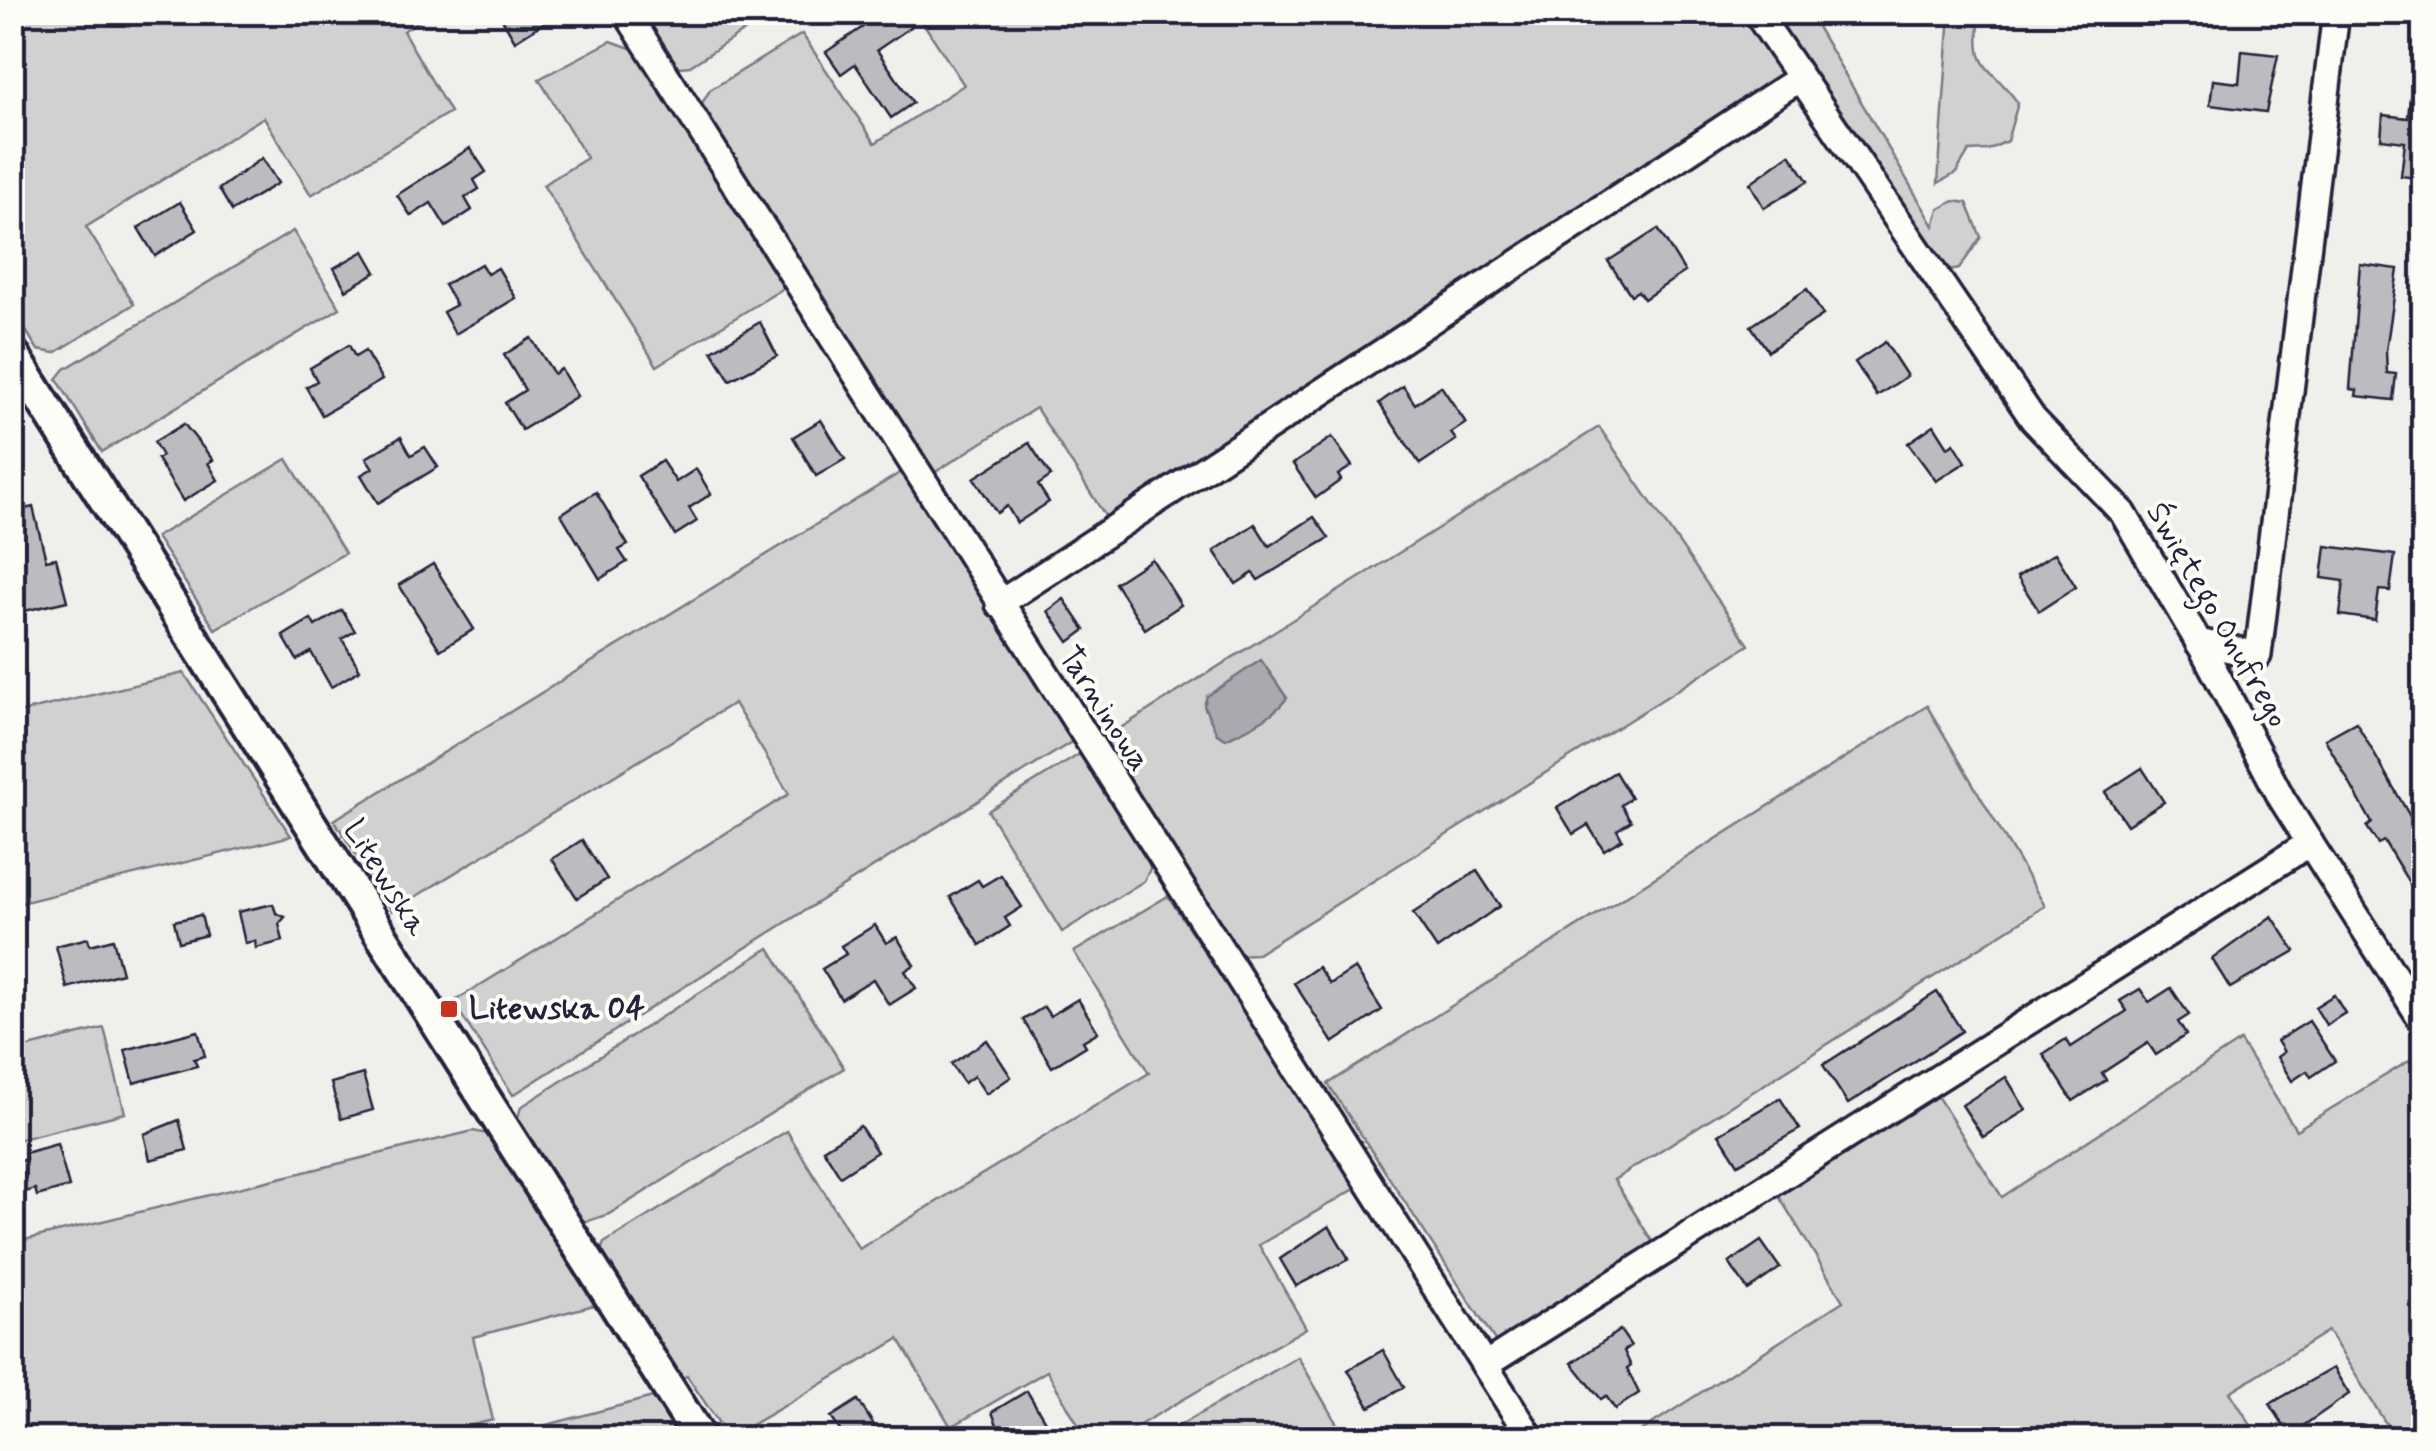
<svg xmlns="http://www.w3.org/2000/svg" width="2436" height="1451" font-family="Mynerve,sans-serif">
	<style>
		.green { fill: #d2d1d1; stroke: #7a7a86; stroke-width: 2.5 }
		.water { fill: #a9a9b0; stroke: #737381; stroke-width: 2.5 }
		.building { fill: #bcbcc0; stroke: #22223b; stroke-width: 2.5 }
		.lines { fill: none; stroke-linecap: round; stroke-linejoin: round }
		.minor-casing { stroke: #22223b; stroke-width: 32 }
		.tertiary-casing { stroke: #22223b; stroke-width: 38 }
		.minor { stroke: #fdfcf7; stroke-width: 25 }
		.tertiary { stroke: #fdfcf7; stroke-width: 30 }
		.poi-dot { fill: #c8321e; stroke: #fdfcf7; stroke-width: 4 }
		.labels { text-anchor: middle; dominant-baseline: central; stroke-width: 8; stroke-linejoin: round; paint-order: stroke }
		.street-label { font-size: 32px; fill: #22223b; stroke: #fdfcf7 }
		.poi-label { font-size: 32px; font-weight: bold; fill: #22223b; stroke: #fdfcf7; text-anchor: start }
	</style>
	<rect width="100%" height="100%" fill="#f0efec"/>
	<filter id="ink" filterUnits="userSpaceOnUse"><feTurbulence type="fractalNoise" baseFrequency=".01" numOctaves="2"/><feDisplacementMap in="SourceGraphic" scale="20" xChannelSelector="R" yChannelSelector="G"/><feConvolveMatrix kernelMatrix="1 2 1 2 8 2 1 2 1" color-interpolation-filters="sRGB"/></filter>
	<g filter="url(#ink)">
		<g class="green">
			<polygon points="13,12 432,13 403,31 450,112 311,195 264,117 86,227 134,304 55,353 38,350 13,310"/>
			<polygon points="916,12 1743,13 1785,82 1106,517 1036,408 934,473 932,480 698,110 710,90 802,34 875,143 964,85"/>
			<polygon points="638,13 772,13 690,66 671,68"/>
			<polygon points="1767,13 1809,13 1934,226 1939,209 1954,201 1967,203 1981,237 1959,269 1939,273"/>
			<path d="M1950,13H1980C1973,74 1986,59 2018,103L2007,141L1988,150L1969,151L1956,173L1938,183Z"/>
			<polygon points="611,41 636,50 787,286 657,366 543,185 587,158 539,79"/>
			<polygon points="293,231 340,308 102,452 57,379 65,369"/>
			<polygon points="1599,427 1749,645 1257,954 1235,955 1102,750 1103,739"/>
			<polygon points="287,459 345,553 215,629 156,537"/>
			<polygon points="903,471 1076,739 513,1095 453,1002 789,794 734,703 392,911 334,820"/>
			<polygon points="184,673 291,836 13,905 13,714"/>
			<polygon points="1927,706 2045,906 1614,1180 1655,1246 1923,1074 2002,1197 2240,1041 2296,1130 2422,1053 2423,1438 2395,1438 2328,1331 2230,1392 2259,1438 1630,1438 1843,1301 1777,1193 1496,1342 1328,1084"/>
			<polygon points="1083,752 1149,856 1150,869 1144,881 1062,932 988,811"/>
			<polygon points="1168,896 1358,1187 1259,1245 1306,1328 1117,1438 1086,1438 1047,1371 951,1427 899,1339 729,1438 687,1376 679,1379 600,1253 604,1243 787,1131 859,1249 1149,1073 1074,952"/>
			<polygon points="769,948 844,1068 609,1214 588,1221 578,1220 516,1124 521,1107"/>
			<polygon points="104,1028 125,1113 13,1141 13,1051"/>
			<polygon points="473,1131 488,1134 598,1304 473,1337 493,1420 419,1438 13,1438 12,1243"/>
			<polygon points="1298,1357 1345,1438 1158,1438"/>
			<polygon points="653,1397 682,1438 497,1438"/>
		</g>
		<path class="water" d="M1261,660L1287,698C1271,719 1250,727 1226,739L1217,734L1204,706L1207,696Z"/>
		<g class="building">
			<polygon points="498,12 561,12 515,41"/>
			<polygon points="885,12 902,12 911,27 877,50 913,103 891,118 855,64 841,74 826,52"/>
			<polygon points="2242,51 2278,55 2266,112 2210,105 2213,80 2239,83"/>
			<polygon points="2410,97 2424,98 2424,179 2401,176 2405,142 2381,139 2383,115 2408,118"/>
			<polygon points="470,148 486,172 474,180 479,189 465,198 472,210 446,227 431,203 411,216 397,195"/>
			<polygon points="1790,154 1808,181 1764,208 1750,183"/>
			<polygon points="262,158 278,183 232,211 219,189"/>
			<polygon points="180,202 197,230 155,256 138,228"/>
			<polygon points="1658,229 1685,272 1644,299 1638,291 1631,295 1608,261"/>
			<polygon points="364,251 376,272 346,290 334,268"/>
			<polygon points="481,264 487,274 498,268 516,298 455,334 443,312 456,305 444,285"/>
			<polygon points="2360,264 2398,269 2386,351 2387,373 2396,374 2393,400 2356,396 2357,390 2350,389"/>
			<polygon points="1807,289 1823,315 1768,351 1751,326"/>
			<polygon points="760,322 777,356 730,380 712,351"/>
			<polygon points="531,338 554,374 561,369 577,396 522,430 505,403 525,390 504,355"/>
			<polygon points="1885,342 1907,376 1877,396 1855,362"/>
			<polygon points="349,345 355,357 365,351 382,380 322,415 306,387 317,381 310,368"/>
			<polygon points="1403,386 1415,404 1441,386 1466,423 1451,433 1456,440 1420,464 1379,403"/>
			<polygon points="821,420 845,459 816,476 793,437"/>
			<polygon points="184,424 213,460 208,463 218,480 183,501 157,459 162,456 154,442"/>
			<polygon points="1934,425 1948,447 1954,443 1966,462 1936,481 1908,443"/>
			<polygon points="401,437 411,455 425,447 438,467 378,503 361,475 373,468 366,458"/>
			<polygon points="1332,437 1352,466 1338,475 1341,480 1316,498 1293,464"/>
			<polygon points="1029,443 1051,476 1038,485 1049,502 1017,523 1007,506 997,513 974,478"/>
			<polygon points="662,461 676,482 696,469 711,494 689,508 697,521 675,535 638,476"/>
			<polygon points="596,492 628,545 619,550 627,562 600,579 561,514"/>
			<polygon points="33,507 46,560 56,558 67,601 12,614 12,512"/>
			<polygon points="1314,517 1329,538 1258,580 1253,573 1236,584 1214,551 1255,524 1269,546"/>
			<polygon points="2326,546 2395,555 2390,591 2379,590 2375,620 2340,615 2344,581 2322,578"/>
			<polygon points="2055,553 2076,587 2039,611 2017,577"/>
			<polygon points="1152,559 1181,605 1145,629 1115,583"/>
			<polygon points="433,564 474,629 440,650 399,585"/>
			<polygon points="1064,599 1085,630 1069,642 1048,611"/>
			<polygon points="342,610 355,631 342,639 360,670 331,687 311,652 297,660 283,636 311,619 315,626"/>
			<polygon points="2356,722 2424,841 2424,908 2384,841 2378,844 2367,827 2372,823 2325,739"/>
			<polygon points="2142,768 2164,802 2127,825 2105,792"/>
			<polygon points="1615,772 1631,798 1621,805 1631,821 1617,830 1622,839 1604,850 1588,825 1573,834 1557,808"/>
			<polygon points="582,840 607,879 577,898 552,859"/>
			<polygon points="1477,871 1500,906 1437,949 1413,913"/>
			<polygon points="1001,875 1022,907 1005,918 1010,926 980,945 950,897 978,880 982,886"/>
			<polygon points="273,904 276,913 285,917 279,924 283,941 256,948 255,941 245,943 238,912"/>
			<polygon points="201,915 206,935 179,942 174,921"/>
			<polygon points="2272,916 2295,951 2230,988 2212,959"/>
			<polygon points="875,925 886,943 897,937 914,965 905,971 916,988 889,1005 873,979 841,999 822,969 846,954 841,946"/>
			<polygon points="88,938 90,945 113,939 122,973 67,988 56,946"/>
			<polygon points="1318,967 1330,984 1355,968 1382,1010 1333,1043 1294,983"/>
			<polygon points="2171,988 2189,1015 2178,1022 2186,1035 2156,1055 2148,1043 2102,1073 2106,1080 2073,1101 2043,1054 2066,1039 2071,1047 2127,1011 2120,1001 2140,989 2149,1002"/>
			<polygon points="1937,992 1962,1031 1848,1104 1823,1065"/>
			<polygon points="2334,995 2345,1013 2326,1025 2315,1007"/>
			<polygon points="1078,999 1098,1032 1083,1041 1086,1046 1052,1067 1023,1020 1044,1007 1050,1016"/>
			<polygon points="2309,1021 2335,1061 2311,1077 2307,1071 2292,1081 2277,1057 2284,1052 2277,1041"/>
			<polygon points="198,1031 205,1056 194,1059 197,1066 134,1083 125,1050"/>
			<polygon points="987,1040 1011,1077 986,1094 974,1076 964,1083 951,1064"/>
			<polygon points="363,1074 373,1110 341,1119 331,1083"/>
			<polygon points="2006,1077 2026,1110 1983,1137 1962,1105"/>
			<polygon points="1780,1098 1800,1129 1738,1164 1719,1134"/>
			<polygon points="179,1120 187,1150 150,1160 144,1134"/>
			<polygon points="860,1126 877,1152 840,1176 823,1149"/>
			<polygon points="57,1144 69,1187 37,1196 35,1189 22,1193 14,1163 26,1159 25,1153"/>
			<polygon points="1329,1226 1349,1259 1296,1286 1280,1259"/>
			<polygon points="1761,1241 1780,1268 1748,1290 1729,1263"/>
			<polygon points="1620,1330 1631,1346 1624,1351 1631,1366 1627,1369 1639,1393 1615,1409 1606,1396 1601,1399 1572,1363"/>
			<polygon points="1383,1350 1404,1387 1370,1407 1348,1370"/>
			<polygon points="2333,1368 2349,1394 2290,1435 2270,1404"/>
			<polygon points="1027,1391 1055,1438 1002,1438 992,1412"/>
			<polygon points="858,1400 882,1438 845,1438 831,1417"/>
		</g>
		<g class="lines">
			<defs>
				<g id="minor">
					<polyline points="626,12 1531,1438"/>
					<polyline points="1756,12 2033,419 2123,513 2205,653 2282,799 2424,1023"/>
					<polyline points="999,604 1800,78"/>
					<polyline points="2198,642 2258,655 2336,12"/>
					<polyline points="1485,1365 2310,843"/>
				</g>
				<polyline id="tertiary" points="12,353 700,1438"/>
			</defs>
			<use href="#minor" class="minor-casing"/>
			<use href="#tertiary" class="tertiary-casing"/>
			<use href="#minor" class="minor"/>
			<use href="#tertiary" class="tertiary"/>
		</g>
	</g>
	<rect class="poi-dot" x="439" y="999" width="20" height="20" rx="5"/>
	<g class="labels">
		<g class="street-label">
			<text transform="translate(2217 615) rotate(60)">Świętego Onufrego</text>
			<text transform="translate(1104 709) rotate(57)">Tarninowa</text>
			<text transform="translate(385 878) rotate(58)">Litewska</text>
		</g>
		<g class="poi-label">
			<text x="469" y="1009">Litewska 04</text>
		</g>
	</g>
	<rect width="2436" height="1451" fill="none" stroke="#fdfcf7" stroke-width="50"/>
	<rect x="25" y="25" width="2386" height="1401" fill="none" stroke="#22223b" stroke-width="4" filter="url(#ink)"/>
</svg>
